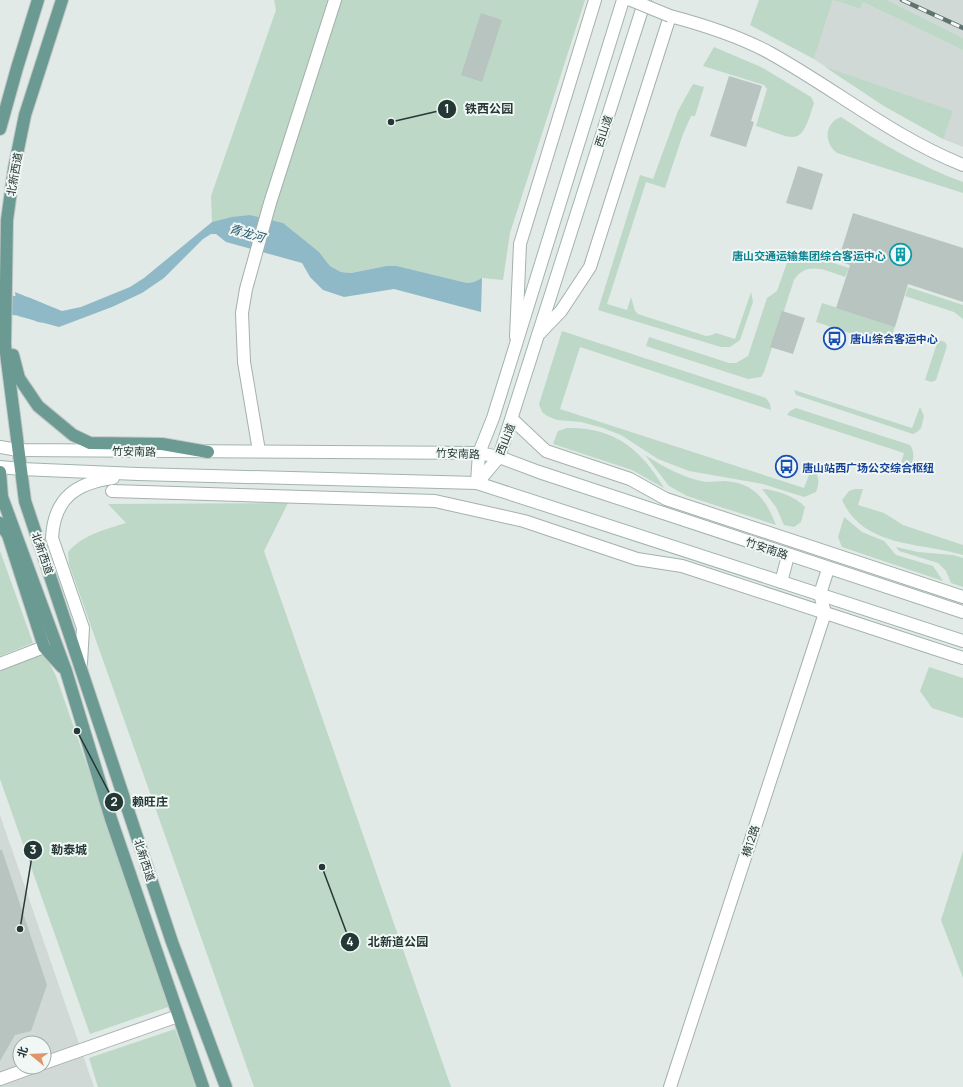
<svg xmlns="http://www.w3.org/2000/svg" width="963" height="1087" font-family="Manrope,'Noto Sans SC',sans-serif">
	<style>
		.built { fill: #d0d9d6; fill-rule: evenodd }
		.green { fill: #bdd8c7 }
		.water { fill: #90b9c8 }
		.lines { fill: none; stroke-linecap: round; stroke-linejoin: round }
		.river { stroke: #90b9c8; stroke-width: 19 }
		.building { fill: #b7c4c0 }
		.minor-casing { stroke: #a5b1ae; stroke-width: 14 }
		.tertiary-casing { stroke: #a5b1ae; stroke-width: 14 }
		.secondary-casing { stroke: #a2b4af; stroke-width: 14 }
		.primary-casing { stroke: #c2c7c6; stroke-width: 14 }
		.minor { stroke: #fff; stroke-width: 12 }
		.tertiary { stroke: #fff; stroke-width: 12 }
		.secondary { stroke: #fff; stroke-width: 12 }
		.primary { stroke: #6b9a93; stroke-width: 12 }
		.rail-casing { stroke: #5e7470; stroke-width: 4.5 }
		.rail { stroke: #f1f7f5; stroke-width: 3; stroke-dasharray: 9; stroke-linecap: butt }
		.minor-bridge-casing { stroke: #a5b1ae; stroke-width: 14; stroke-linecap: butt }
		.minor-bridge { stroke: #fff; stroke-width: 12 }
		.labels { text-anchor: middle; dominant-baseline: central; stroke-width: 4; stroke-linejoin: round; paint-order: stroke }
		.street-label { font-size: 11px; fill: #243835; stroke: #f1f7f5 }
		.culture-label { font-size: 11px; font-weight: bold; fill: #0d838f; stroke: #f1f7f5; text-anchor: end }
		.transit-label { font-size: 11px; font-weight: bold; fill: #164399; stroke: #f1f7f5; text-anchor: start }
		.water-label { font-size: 12px; font-style: italic; fill: #26586c; stroke: #f1f7f5 }
		.leader { fill: none; stroke: #243835; stroke-width: 1.5 }
		.callout-dot { fill: #243835; stroke: #f1f7f5; stroke-width: 1.5 }
		.mark-label { font-size: 12px; text-anchor: middle; font-weight: bold; fill: #fff }
		.callout-label { font-size: 12px; text-anchor: middle; font-weight: bold; fill: #243835; stroke: #f1f7f5; stroke-width: 4; stroke-linejoin: round; paint-order: stroke }
	</style>
	<rect width="100%" height="100%" fill="#e1eae7"/>
	<g class="built">
		<polygon points="833,0 859,9 863,2 963,50 963,147 943,139 884,106 814,59"/>
		<polygon points="887,0 963,0 963,38"/>
		<path d="M0,815L94,1087H0ZM20,1043H44V1067H20Z"/>
	</g>
	<g class="green">
		<polygon points="274,0 585,0 510,233 503,280 482,278 474,282 467,283 397,266 386,266 351,273 341,272 330,266 319,252 250,215 212,222 211,196 276,10"/>
		<polygon points="759,0 887,0 963,38 963,50 863,2 860,9 833,0 814,59 750,25"/>
		<path d="M714,47L761,67L811,97L814,103C800,149 797,139 756,126L767,89L764,85L703,66Z"/>
		<polygon points="825,67 953,111 943,139 884,106"/>
		<polygon points="693,84 704,87 695,116 691,116 683,134 665,188 646,182 607,304 627,310 631,297 635,311 638,314 706,336 712,335 716,333 735,339 751,292 753,302 740,340 730,347 721,347 598,310 640,175 653,179 678,111"/>
		<path d="M841,117C880,143 919,166 963,182V193L837,153C824,143 824,123 841,117Z"/>
		<path d="M800,252L849,268L845,277C827,271 807,260 794,280L764,372L761,377L748,379L646,346L649,337L729,363H736L748,356L767,298L777,291L789,257L794,253Z"/>
		<polygon points="908,287 963,305 963,319 954,312 905,296"/>
		<polygon points="822,303 895,326 889,346 816,322"/>
		<path d="M562,331L766,398L770,404L771,410L580,347L560,409L804,488L812,467C819,476 820,481 816,492L804,497L763,484L689,471L658,459L621,435L603,428L581,422L557,420L547,416L542,412L539,404Z"/>
		<polygon points="938,340 945,342 947,346 936,380 932,382 925,380"/>
		<polygon points="794,390 912,428 920,407 924,416 921,428 917,432 913,434 796,395"/>
		<path d="M796,408L910,445C918,457 911,471 898,474L904,453L787,415L790,411Z"/>
		<path d="M567,428C614,427 641,449 664,488L632,470L553,444L558,431Z"/>
		<path d="M645,455C664,467 683,478 706,482C712,482 718,481 725,481C755,483 766,500 776,525L687,496L669,486Z"/>
		<path d="M762,489C774,489 797,497 805,507L801,522L794,527L784,525L776,507Z"/>
		<path d="M855,489H863L858,505L884,513L903,525L963,545V555C920,542 864,548 842,500L849,491Z"/>
		<path d="M288,503L264,551L451,1087H254L69,564L68,552C84,534 104,530 126,523L108,504Z"/>
		<polygon points="844,517 862,532 884,541 896,555 933,566 943,581 842,547 838,537"/>
		<polygon points="896,547 918,552 953,555 963,558 963,587 951,583 946,571 938,563 899,551"/>
		<polygon points="0,551 33,643 0,656"/>
		<polygon points="41,654 45,655 56,676 171,1006 90,1034 0,779 0,669"/>
		<polygon points="929,667 963,678 963,718 932,708 920,691"/>
		<polygon points="963,851 963,978 941,920"/>
		<polygon points="175,1029 197,1087 98,1087 89,1058"/>
	</g>
	<polygon class="water" points="250,215 283,223 319,252 330,266 341,272 351,273 386,266 397,266 467,283 474,282 482,278 481,312 394,289 344,297 323,290 310,277 302,263 226,242 216,234 211,234 203,239 164,278 142,293 112,307 59,327 18,316 15,292 62,311 81,307 130,287 144,278 212,222 232,217"/>
	<g class="lines">
		<polyline class="river" points="0,304 27,307 41,313"/>
	</g>
	<g class="building">
		<polygon points="481,13 502,20 482,82 461,75"/>
		<polygon points="729,76 762,86 751,121 754,122 746,147 710,136"/>
		<polygon points="798,166 823,174 812,210 786,203"/>
		<polygon points="853,213 963,248 963,302 908,284 895,327 836,308 850,265 838,261"/>
		<polygon points="782,311 805,318 793,354 770,347"/>
		<polygon points="0,850 2,850 47,985 31,1031 15,1035 0,1061"/>
	</g>
	<g class="lines">
		<defs>
			<g id="minor">
				<path d="M538,335L561,311L590,267L670,16C704,25 739,36 770,53C835,89 893,137 963,165"/>
				<polyline points="516,337 520,244 595,0"/>
				<polyline points="512,419 546,451 630,479 666,499 963,597"/>
				<polyline points="259,451 244,362 242,313 246,289 270,203 335,0"/>
				<polyline points="112,491 435,501 524,521 637,559 682,566 963,658"/>
				<polyline points="0,664 44,647"/>
				<polyline points="44,1063 178,1016"/>
				<polyline points="0,1079 33,1067"/>
			</g>
			<polyline id="tertiary" points="670,1087 825,613 820,594"/>
			<g id="secondary">
				<path d="M0,447L18,450C172,452 325,451 479,453L499,457L539,472L963,612"/>
				<polyline points="0,467 21,469 138,474 477,483 963,641"/>
				<polyline points="477,483 499,457 645,0"/>
				<polyline points="477,483 479,453 493,418 623,0"/>
				<polyline points="781,582 788,556"/>
				<polyline points="820,594 828,569"/>
				<path d="M81,663L83,628L52,538C54,498 76,483 113,478"/>
			</g>
			<g id="primary">
				<polyline points="62,0 25,115 14,169 7,220 5,345 25,501 172,942 226,1087"/>
				<polyline points="0,129 17,68 38,0"/>
				<polyline points="13,355 19,378 38,406 73,435 90,443 162,444 208,452"/>
				<polyline points="0,472 2,497 66,671 111,819 203,1087"/>
				<polyline points="0,523 8,535 44,647 62,667"/>
			</g>
		</defs>
		<use href="#minor" class="minor-casing"/>
		<use href="#tertiary" class="tertiary-casing"/>
		<use href="#secondary" class="secondary-casing"/>
		<use href="#primary" class="primary-casing"/>
		<use href="#minor" class="minor"/>
		<use href="#tertiary" class="tertiary"/>
		<use href="#secondary" class="secondary"/>
		<use href="#primary" class="primary"/>
		<defs>
			<polyline id="rail" points="902,0 963,28"/>
		</defs>
		<use href="#rail" class="rail-casing"/>
		<use href="#rail" class="rail"/>
		<defs>
			<polyline id="minor-bridge" points="631,0 670,16"/>
		</defs>
		<use href="#minor-bridge" class="minor-bridge-casing"/>
		<use href="#minor-bridge" class="minor-bridge"/>
	</g>
	<defs>
		<symbol id="building-ring" viewBox="-11 -11 22 22"><circle r="9.5" fill="#f1f7f5" stroke="#0f9aa8" stroke-width="1.5"/><path d="M-4-6H4V6H1V3H-1V6H-4ZM-2.5-4.3h1.7v1.8h-1.7ZM.8-4.3h1.7v1.8H.8ZM-2.5-1h1.7V.8h-1.7ZM.8-1h1.7V.8H.8Z" fill="#0f9aa8"/></symbol>
		<symbol id="bus-ring" viewBox="-11 -11 22 22"><circle r="9.5" fill="#f1f7f5" stroke="#1a4fb4" stroke-width="1.5"/><path d="M-5-6H5V4H4V6H2V4H-2V6H-4V4H-5ZM-3.5-4V0h7V-4ZM-3.5 1.2v1.5H-2V1.2ZM2 1.2v1.5H3.5V1.2Z" fill="#1a4fb4"/></symbol>
	</defs>
	<g fill-rule="evenodd">
		<use href="#building-ring" x="888" y="242" width="25" height="25"/>
		<use href="#bus-ring" x="822" y="326" width="25" height="25"/>
		<use href="#bus-ring" x="774" y="454" width="25" height="25"/>
	</g>
	<g class="labels">
		<g class="street-label">
			<text transform="translate(603 131) rotate(-72)">西山道</text>
			<text transform="translate(14 174) rotate(-80)">北新西道</text>
			<text transform="translate(505 439) rotate(-69)">西山道</text>
			<text transform="translate(134 451) rotate(1)">竹安南路</text>
			<text transform="translate(458 453) rotate(2)">竹安南路</text>
			<text transform="translate(767 548) rotate(19)">竹安南路</text>
			<text transform="translate(43 553) rotate(71)">北新西道</text>
			<text transform="translate(750 841) rotate(-72)">横12路</text>
			<text transform="translate(145 860) rotate(72)">北新西道</text>
		</g>
		<g class="culture-label">
			<text x="886" y="255">唐山交通运输集团综合客运中心</text>
		</g>
		<g class="transit-label">
			<text x="850" y="338">唐山综合客运中心</text>
			<text x="802" y="467">唐山站西广场公交综合枢纽</text>
		</g>
		<g class="water-label">
			<text transform="translate(247 233) rotate(16)">青龙河</text>
		</g>
	</g>
	<path class="leader" d="M391 122L447 109M77 731L114 802M20 929L33 850M322 867L350 942"/>
	<g class="callout-dot">
		<circle cx="391" cy="122" r="4"/>
		<circle cx="77" cy="731" r="4"/>
		<circle cx="20" cy="929" r="4"/>
		<circle cx="322" cy="867" r="4"/>
		<circle cx="447" cy="109" r="10"/>
		<circle cx="114" cy="802" r="10"/>
		<circle cx="33" cy="850" r="10"/>
		<circle cx="350" cy="942" r="10"/>
	</g>
	<g class="mark-label">
		<text x="447" y="113">1</text>
		<text x="114" y="806">2</text>
		<text x="33" y="854">3</text>
		<text x="350" y="946">4</text>
	</g>
	<g class="callout-label">
		<text x="489" y="113">铁西公园</text>
		<text x="150" y="806">赖旺庄</text>
		<text x="69" y="854">勒泰城</text>
		<text x="398" y="946">北新道公园</text>
	</g>
	<g transform="translate(32 1055) rotate(288)"><circle r="19" fill="#f1f7f5" stroke="#9faba8"/>
	<path d="M0-3L7 15L0 10L-7 15Z" fill="#e09469"/>
	<text y="-6" font-size="11" font-weight="bold" text-anchor="middle" fill="#243835">北</text>
	</g>
</svg>
